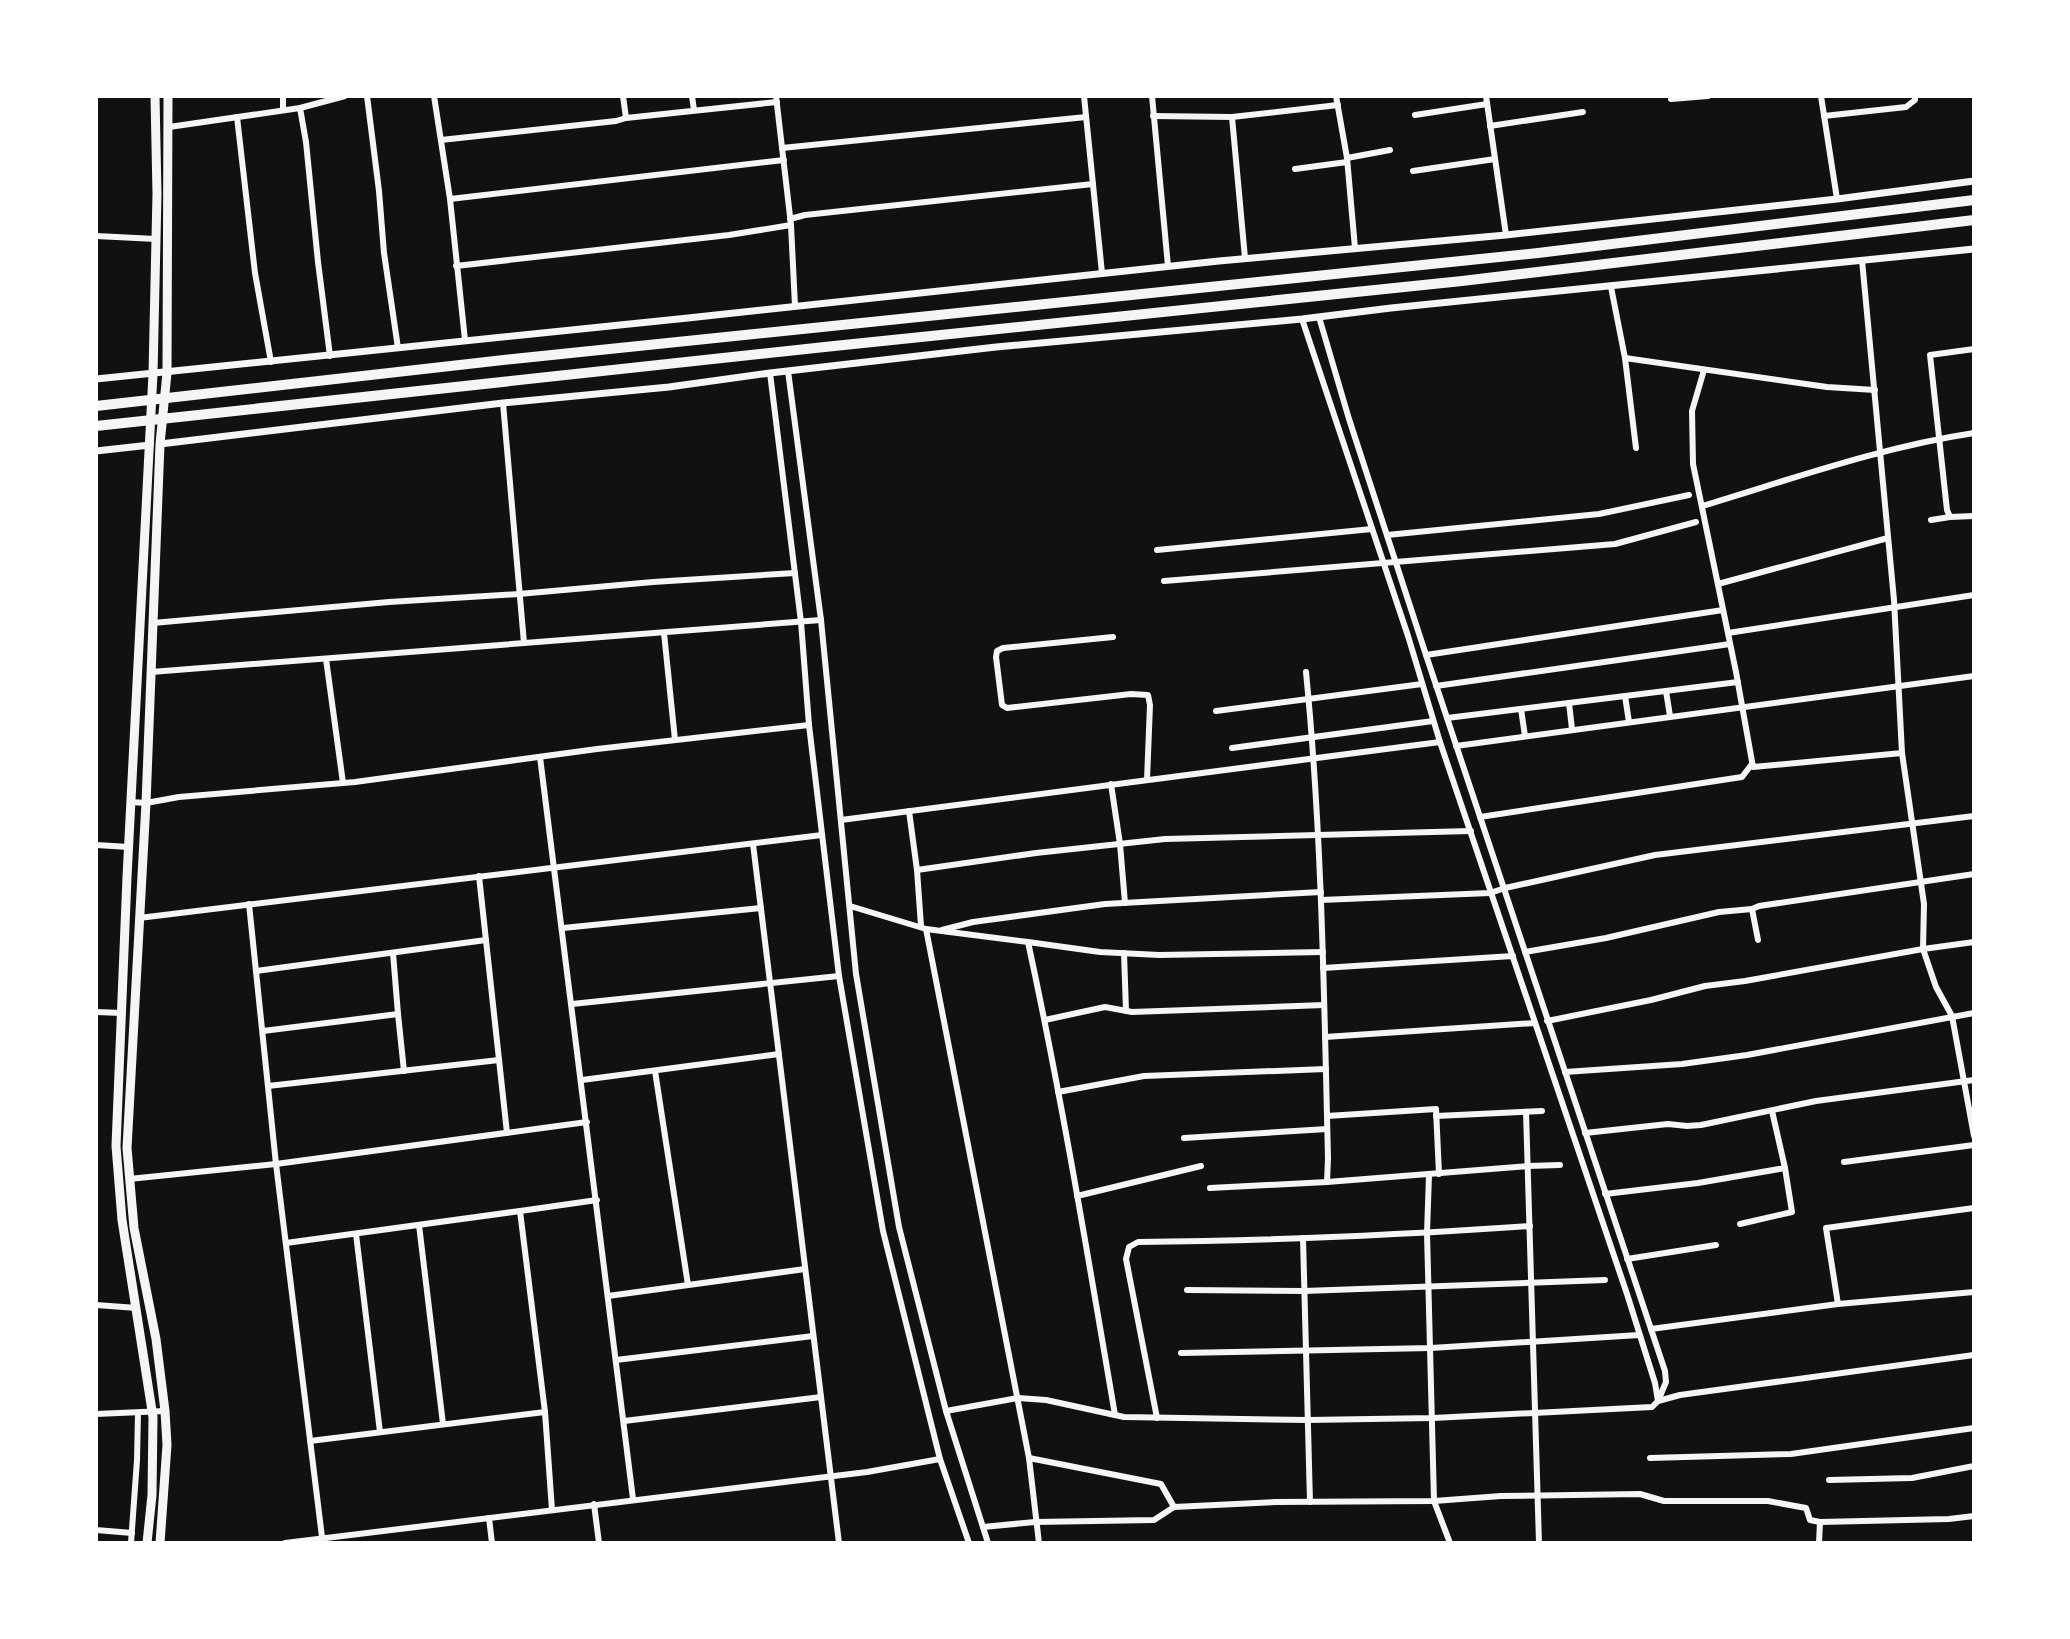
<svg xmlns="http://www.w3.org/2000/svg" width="2070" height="1639" font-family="Mulish,sans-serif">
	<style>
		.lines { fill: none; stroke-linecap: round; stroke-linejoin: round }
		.minor { stroke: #f5f5f5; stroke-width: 6 }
		.tertiary { stroke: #f5f5f5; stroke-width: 7 }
		.primary { stroke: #f5f5f5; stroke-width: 9 }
		.trunk { stroke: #f5f5f5; stroke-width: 10 }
	</style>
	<rect width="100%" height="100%" fill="#111"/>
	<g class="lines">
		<g class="minor">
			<polyline points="283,96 283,110"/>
			<polyline points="367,96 379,191 384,253 398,348"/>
			<polyline points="434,96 450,199 465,340"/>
			<polyline points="623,96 626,118"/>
			<polyline points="692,96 694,110"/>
			<polyline points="776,96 791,225 795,306"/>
			<polyline points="1084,96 1102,273"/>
			<polyline points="1152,96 1168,266"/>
			<polyline points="1336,96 1347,158 1355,248"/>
			<polyline points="1486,96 1506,235"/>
			<polyline points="1821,96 1837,199"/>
			<polyline points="1671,99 1708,96"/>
			<polyline points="300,108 306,142 318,262 330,356"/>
			<polyline points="1415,115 1487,104"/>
			<polyline points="1153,116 1232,117 1338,105"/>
			<polyline points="1824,116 1906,107 1915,100 1915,96"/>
			<polyline points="237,117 255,273 271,362"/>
			<polyline points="1232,117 1245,258"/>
			<polyline points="1490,126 1583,112"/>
			<polyline points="169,127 300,108 345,96"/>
			<polyline points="441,140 616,121 626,118 777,102"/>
			<polyline points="782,148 1086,117"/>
			<polyline points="1347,158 1390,150"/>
			<polyline points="1295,169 1347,162"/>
			<polyline points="1413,171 1495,159"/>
			<polyline points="450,199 784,160"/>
			<polyline points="790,219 805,215 1093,184"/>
			<polyline points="96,236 156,239"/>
			<polyline points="1862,260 1894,600 1902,753 1924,904 1923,949 1936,987 1952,1016 1974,1136"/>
			<polyline points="456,266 729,235 791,225"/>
			<polyline points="1611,287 1625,358 1636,448"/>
			<polyline points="1319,317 1349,419 1426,655 1665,1371 1666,1382 1658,1401"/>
			<polyline points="1302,319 1408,636 1440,742 1627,1294 1655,1383 1658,1401"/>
			<polyline points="1974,349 1930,355 1947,510 1950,517 1974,516"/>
			<polyline points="1625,358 1827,387 1875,390"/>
			<polyline points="1704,370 1692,411 1693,464 1736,672 1753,767 1902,753"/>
			<polyline points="788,371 821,620 856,974 899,1227 946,1411 988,1543"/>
			<polyline points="770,373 801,622 809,725 839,976 883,1231 940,1459 969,1543"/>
			<polyline points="503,403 524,643"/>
			<path d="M1702,506C1792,479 1881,447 1974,433"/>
			<polyline points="1931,520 1950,517"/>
			<polyline points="1387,535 1599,514 1689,495"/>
			<polyline points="1157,550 1372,529"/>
			<polyline points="1164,581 1615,544 1696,522"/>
			<polyline points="1718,584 1888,538"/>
			<polyline points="153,623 389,602 519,594 653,582 795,573"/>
			<polyline points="664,633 675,740"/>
			<polyline points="1728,633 1974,595"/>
			<polyline points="1113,637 1003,648 997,651 996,657 1002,705 1007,708 1131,694 1148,695 1150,705 1147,780"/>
			<polyline points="1426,655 1723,610"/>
			<polyline points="326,659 343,783"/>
			<polyline points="151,672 821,620"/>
			<path d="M1306,672C1322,834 1324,996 1328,1158L1327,1182"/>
			<polyline points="1436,686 1730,644"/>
			<polyline points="1666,691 1670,716"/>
			<polyline points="1625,696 1629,722"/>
			<polyline points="1569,703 1572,729"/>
			<polyline points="1521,709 1525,736"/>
			<polyline points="1216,711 1422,684"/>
			<polyline points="1447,718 1738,682"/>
			<polyline points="1456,746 1974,676"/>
			<polyline points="1232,748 1433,721"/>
			<polyline points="540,757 633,1499"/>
			<polyline points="1111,784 1120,844 1125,903"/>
			<polyline points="131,802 146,803 179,797 355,782 597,749 809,725"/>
			<polyline points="909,811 917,870 921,926"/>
			<polyline points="1480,817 1742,777 1752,764"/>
			<polyline points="841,820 1440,742"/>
			<polyline points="753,844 839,1543"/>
			<polyline points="96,845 129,847"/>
			<polyline points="917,870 1036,853 1165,839 1471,831"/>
			<polyline points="479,876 507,1133"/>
			<polyline points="1321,900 1490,893 1505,888 1655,855 1974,816"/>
			<polyline points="249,904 276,1164 322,1537 325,1543"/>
			<polyline points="850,906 926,929 1029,1458 1039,1543"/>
			<polyline points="139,918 822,835"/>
			<polyline points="563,928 761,908"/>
			<path d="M926,929L1028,942C1062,1099 1088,1257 1115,1415"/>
			<polyline points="942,930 973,922 1105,904 1321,892"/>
			<polyline points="1758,940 1752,909 1759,906 1974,874"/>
			<polyline points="1028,942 1100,952 1159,955 1323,952"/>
			<polyline points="1525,952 1606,938 1719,912 1752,909"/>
			<polyline points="1124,953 1126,1011"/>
			<polyline points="1323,968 1513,956"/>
			<polyline points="256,971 486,940"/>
			<polyline points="572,1004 839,976"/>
			<polyline points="96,1012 122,1013"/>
			<polyline points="398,1014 404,1071"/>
			<polyline points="1045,1020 1105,1007 1132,1012 1324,1005"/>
			<polyline points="1547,1021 1651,1000 1705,986 1745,981 1923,949 1974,942"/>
			<polyline points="263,1031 398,1014 393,953"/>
			<polyline points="1325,1037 1535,1023"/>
			<polyline points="655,1071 688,1285"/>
			<polyline points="1565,1072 1682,1064 1747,1055 1974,1013"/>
			<polyline points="582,1080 779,1054"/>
			<polyline points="268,1086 499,1060"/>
			<polyline points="1058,1092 1144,1076 1326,1069"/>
			<polyline points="1526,1112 1539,1543"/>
			<polyline points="1327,1116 1436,1109 1439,1174"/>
			<polyline points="1436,1116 1542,1111"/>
			<polyline points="1585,1133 1668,1124 1687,1126 1701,1125 1816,1101 1974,1080"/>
			<polyline points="1184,1138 1327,1129"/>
			<polyline points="1844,1162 1974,1145"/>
			<polyline points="1429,1175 1427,1233 1434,1501 1450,1543"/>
			<polyline points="129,1179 276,1164 587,1122"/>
			<polyline points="1210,1188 1327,1182 1528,1166 1560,1165"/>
			<polyline points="1605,1194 1698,1183 1785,1168 1772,1111"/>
			<polyline points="1077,1196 1201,1166"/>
			<polyline points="520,1211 597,1200"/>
			<polyline points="1740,1224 1792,1212 1785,1168"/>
			<polyline points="419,1225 443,1424"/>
			<polyline points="356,1234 380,1432"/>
			<polyline points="1303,1238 1310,1502"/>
			<polyline points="286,1243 520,1211 545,1412 310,1441"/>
			<polyline points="1627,1259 1716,1245"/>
			<polyline points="1187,1290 1304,1291 1605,1280"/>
			<polyline points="608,1296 805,1269"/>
			<polyline points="1838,1304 1826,1228 1974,1208"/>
			<polyline points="96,1305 137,1308"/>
			<polyline points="1651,1329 1838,1304 1974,1292"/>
			<polyline points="1181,1353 1431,1348 1639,1335"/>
			<polyline points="616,1360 813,1336"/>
			<polyline points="946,1411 1018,1398 1046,1400 1124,1417 1308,1420 1433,1418 1652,1407 1658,1401 1680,1395 1974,1355"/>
			<polyline points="545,1412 552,1510"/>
			<polyline points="96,1414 165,1411"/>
			<path d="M1157,1418L1126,1259L1129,1247L1138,1242C1269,1241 1399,1235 1530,1226"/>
			<polyline points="624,1421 821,1397"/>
			<polyline points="1029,1458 1161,1484 1174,1507"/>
			<polyline points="1650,1458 1791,1454 1974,1428"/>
			<polyline points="1829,1480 1912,1478 1974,1466"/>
			<polyline points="594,1504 599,1543"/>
			<polyline points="489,1518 492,1543"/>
			<polyline points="983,1527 1035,1522 1154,1520 1174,1507 1276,1502 1434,1501 1501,1496 1640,1494 1664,1501 1768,1501 1806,1508 1810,1520 1820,1522 1949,1519 1974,1516"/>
			<polyline points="96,1530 132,1533"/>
			<polyline points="131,1543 137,1460 138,1413"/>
			<polyline points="285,1543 867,1472 940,1459"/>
			<polyline points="1819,1543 1820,1522"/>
		</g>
		<g class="tertiary">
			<polyline points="96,379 688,318 1219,261 1506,235 1837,199 1974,181"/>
			<polyline points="160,444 503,403 669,387 770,373 996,347 1302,319 1391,308 1974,249"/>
			<polyline points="96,451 150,445"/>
		</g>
		<g class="primary">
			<polyline points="147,1543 152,1495 153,1417 122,1220 116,1146 127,877 153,374 157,194 155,96"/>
			<polyline points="160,1543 167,1445 165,1411 156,1339 134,1228 127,1148 146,803 160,444 167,373 168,96"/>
		</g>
		<g class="trunk">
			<polyline points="96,406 513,359 1538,253 1974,200"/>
			<polyline points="96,426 834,346 1462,281 1974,220"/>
		</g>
	</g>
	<rect width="2070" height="1639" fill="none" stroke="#ffffff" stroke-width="196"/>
</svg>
